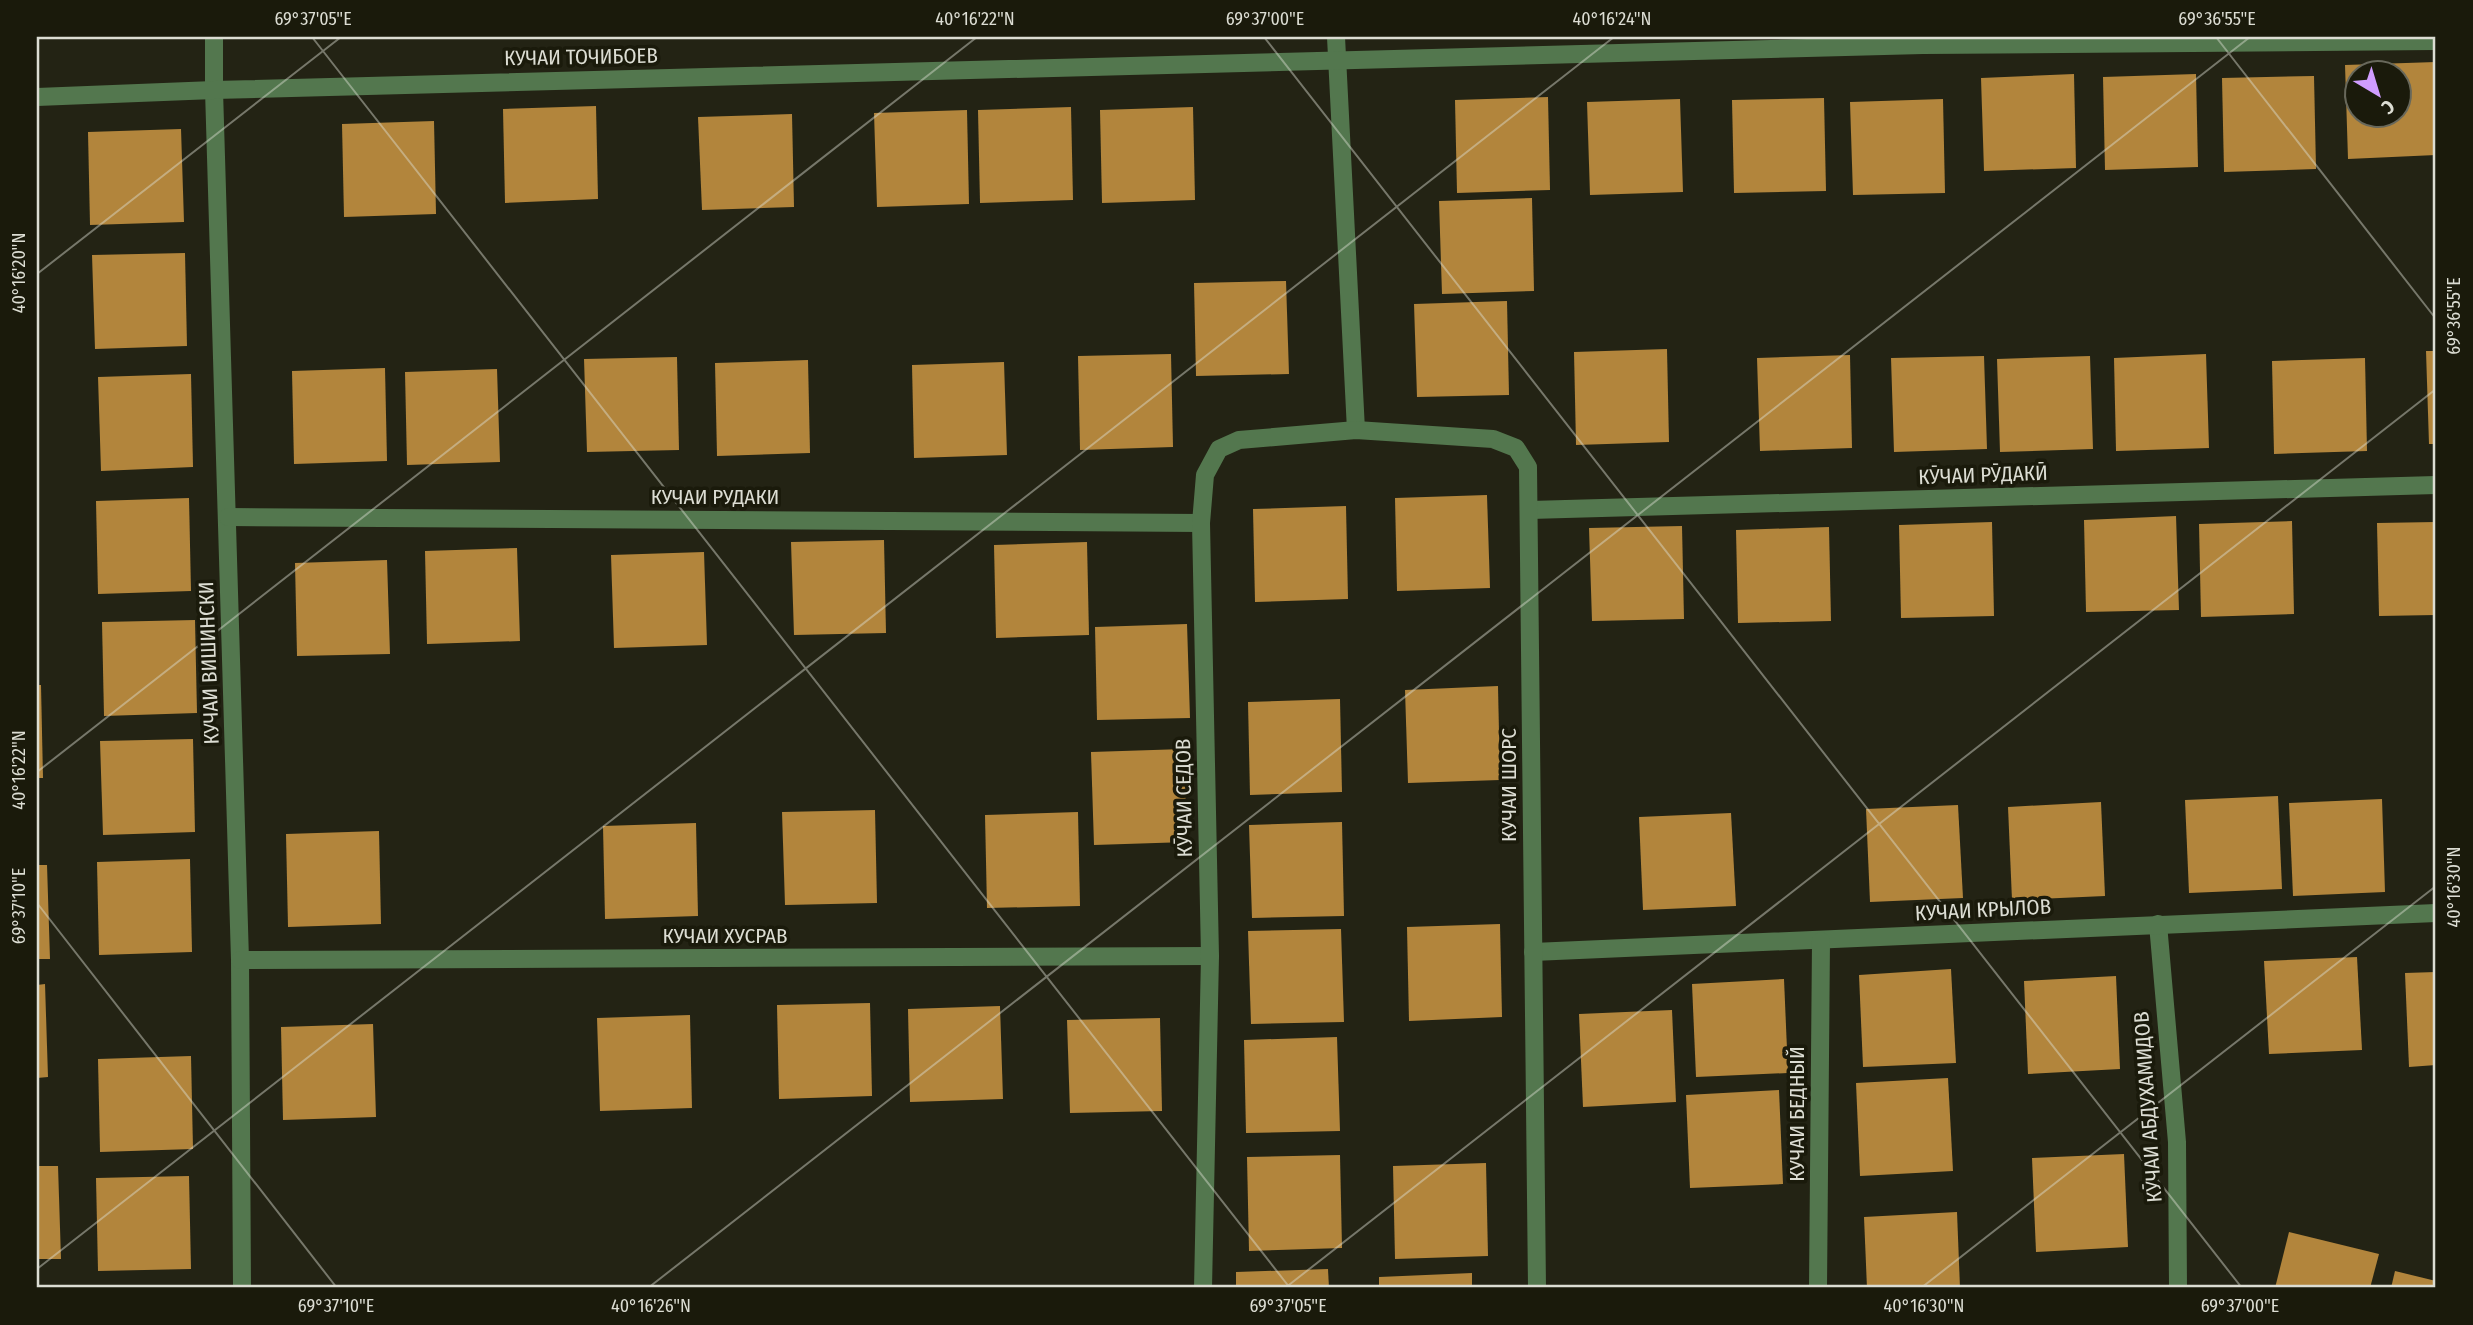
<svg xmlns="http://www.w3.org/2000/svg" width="2473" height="1325" font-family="'Fira Sans Condensed',sans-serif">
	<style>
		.building { fill: #b2853c; fill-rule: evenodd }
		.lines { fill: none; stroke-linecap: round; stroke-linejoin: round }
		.minor { stroke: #53774e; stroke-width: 18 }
		.ticks { fill: none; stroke: #dcddd3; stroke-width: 2; stroke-opacity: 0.45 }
		.labels { text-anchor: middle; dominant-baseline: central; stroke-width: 7; stroke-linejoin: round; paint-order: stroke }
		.street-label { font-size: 21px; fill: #dcddd3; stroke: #1a1a0b }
		.neatline { fill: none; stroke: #dcddd3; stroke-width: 2.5 }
		.ticks-label { font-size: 18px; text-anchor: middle; fill: #dcddd3 }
	</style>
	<rect width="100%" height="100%" fill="#232314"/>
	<g class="building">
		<path d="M2436,62V155L2348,159L2345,65ZM2358,74H2400V116H2358Z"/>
		<polygon points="2074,74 2076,168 1984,171 1981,78"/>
		<polygon points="2196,74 2198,167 2105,170 2103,77"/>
		<polygon points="2314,76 2316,169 2224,172 2222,78"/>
		<polygon points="1548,97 1550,190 1457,193 1455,100"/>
		<polygon points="1824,98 1826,191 1734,193 1732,100"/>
		<polygon points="1680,99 1683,192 1590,195 1587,102"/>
		<polygon points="1943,99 1945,193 1853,195 1850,102"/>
		<polygon points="596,106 598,199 505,203 503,109"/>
		<polygon points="1071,107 1073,200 980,203 978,110"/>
		<polygon points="1193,107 1195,200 1102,203 1100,110"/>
		<polygon points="967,110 969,204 877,207 874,113"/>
		<polygon points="792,114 794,207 702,210 698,117"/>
		<polygon points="434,121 436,214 344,217 342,124"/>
		<polygon points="181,129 184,222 90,225 88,132"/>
		<polygon points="1532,198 1534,291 1442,294 1439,201"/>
		<polygon points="185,253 187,346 95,349 92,255"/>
		<polygon points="1286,281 1289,374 1196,376 1194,283"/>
		<polygon points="1507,301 1509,395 1417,397 1414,304"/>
		<polygon points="1667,349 1669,442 1576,445 1574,352"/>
		<polygon points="2426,351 2436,351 2436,444 2429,444"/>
		<polygon points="1171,354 1173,447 1080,450 1078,356"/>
		<polygon points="2206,354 2209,448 2116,451 2114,358"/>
		<polygon points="1850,355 1852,448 1760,451 1757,358"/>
		<polygon points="1984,356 1987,449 1894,452 1891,358"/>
		<polygon points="2090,356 2093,449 2000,452 1997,359"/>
		<polygon points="677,357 679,450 587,452 584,359"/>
		<polygon points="2365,358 2367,451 2274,454 2272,361"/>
		<polygon points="808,360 810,453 717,456 715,363"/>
		<polygon points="1004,362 1007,455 914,458 912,365"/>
		<polygon points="385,368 387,461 294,464 292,371"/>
		<polygon points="497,369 500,462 407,465 405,372"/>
		<polygon points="191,374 193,467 101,471 98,377"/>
		<polygon points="1487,495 1490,588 1397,591 1395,498"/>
		<polygon points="189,498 191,591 98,594 96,501"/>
		<polygon points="1346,506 1348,599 1255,602 1253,509"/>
		<polygon points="2176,516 2179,610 2086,612 2084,520"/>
		<polygon points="2292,521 2294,614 2201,617 2199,524"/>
		<polygon points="1992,522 1994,616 1901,618 1899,525"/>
		<polygon points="2436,522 2436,615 2379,616 2377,523"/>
		<polygon points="1682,526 1684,619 1592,621 1589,528"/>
		<polygon points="1829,527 1831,621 1738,623 1736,530"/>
		<polygon points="884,540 886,633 794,635 791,542"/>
		<polygon points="1087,542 1089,635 996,638 994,545"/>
		<polygon points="517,548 520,641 427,644 425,551"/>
		<polygon points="704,552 707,645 614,648 611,555"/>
		<polygon points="387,560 390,654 297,656 295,563"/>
		<polygon points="195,620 197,713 104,716 102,622"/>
		<polygon points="1187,624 1190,718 1097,720 1095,627"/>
		<polygon points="37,685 41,685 43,778 37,778"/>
		<polygon points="1498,686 1500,780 1408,783 1405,690"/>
		<polygon points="1340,699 1342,792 1250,795 1248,702"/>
		<polygon points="193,739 195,832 103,835 100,741"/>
		<polygon points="1184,749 1187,842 1094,845 1091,752"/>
		<polygon points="2278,796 2282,889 2189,893 2185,800"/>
		<polygon points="2382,799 2385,892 2293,896 2289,803"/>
		<polygon points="2101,802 2105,896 2012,900 2008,807"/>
		<polygon points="1958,805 1963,898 1870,902 1866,809"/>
		<polygon points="875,810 877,903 785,905 782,812"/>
		<polygon points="1078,812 1080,906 987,908 985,815"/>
		<polygon points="1731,813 1736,906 1643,910 1639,817"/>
		<polygon points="1342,822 1344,916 1252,918 1249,825"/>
		<polygon points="696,823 698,916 605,919 603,826"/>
		<polygon points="379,831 381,924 288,927 286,834"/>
		<polygon points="190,859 192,952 99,955 97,862"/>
		<polygon points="37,865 47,865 50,959 37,959"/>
		<polygon points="1500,924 1502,1017 1409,1021 1407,927"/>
		<polygon points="1341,929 1344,1022 1251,1024 1248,931"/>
		<polygon points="2357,957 2362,1050 2269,1054 2264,961"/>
		<polygon points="1951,969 1956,1063 1863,1067 1859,975"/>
		<polygon points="2436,972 2436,1065 2409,1067 2405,973"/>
		<polygon points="2116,976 2120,1069 2028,1074 2024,981"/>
		<polygon points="1784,979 1788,1073 1696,1077 1692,984"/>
		<polygon points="45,984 48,1077 37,1078 37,985"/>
		<polygon points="870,1003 872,1096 779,1099 777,1005"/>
		<polygon points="1000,1006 1003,1099 910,1102 908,1009"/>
		<polygon points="1672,1010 1676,1102 1583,1107 1579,1014"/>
		<polygon points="690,1015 692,1108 600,1111 597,1018"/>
		<polygon points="1160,1018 1162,1111 1070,1113 1067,1020"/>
		<polygon points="373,1024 376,1117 283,1120 281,1027"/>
		<polygon points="1337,1037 1340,1131 1246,1133 1244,1040"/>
		<polygon points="191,1056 193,1149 100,1152 98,1059"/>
		<polygon points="1948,1078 1953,1171 1860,1176 1856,1083"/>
		<polygon points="1779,1090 1783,1184 1690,1188 1686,1095"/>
		<polygon points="2124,1154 2128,1247 2036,1252 2032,1158"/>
		<polygon points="1340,1155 1342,1248 1249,1251 1247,1157"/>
		<polygon points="1486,1163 1488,1256 1395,1259 1393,1166"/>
		<polygon points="37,1166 58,1166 61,1259 37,1259"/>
		<polygon points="189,1176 191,1269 98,1271 96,1178"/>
		<polygon points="1957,1212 1960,1288 1867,1288 1864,1217"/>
		<polygon points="2289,1232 2379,1254 2370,1288 2275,1288"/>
		<polygon points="1328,1269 1329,1288 1236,1288 1236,1272"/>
		<polygon points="2395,1271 2436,1281 2436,1288 2391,1288"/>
		<polygon points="1472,1273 1472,1288 1379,1288 1379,1277"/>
		<polygon points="57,1285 57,1288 37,1288 37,1286"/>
	</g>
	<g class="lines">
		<g class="minor">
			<polyline points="214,37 214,90 240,960 242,1288"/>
			<polyline points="1336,37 1356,430"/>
			<polyline points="37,97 214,90 1923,45 2436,41"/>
			<polyline points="1530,510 2436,485"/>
			<polyline points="228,517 1201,523"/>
			<polyline points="2158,924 2177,1142 2178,1288"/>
			<polyline points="1533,952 2436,913"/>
			<polyline points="240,960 1210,956"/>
			<polyline points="1203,1288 1210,956 1201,523 1205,475 1219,449 1239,440 1356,430 1493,439 1516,448 1528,467 1537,1288"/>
			<polyline points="1818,1288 1821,941"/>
		</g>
	</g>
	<path class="ticks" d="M312,37L1290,1288M1264,37L2242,1288M2216,37L2436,319M37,274L341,37M37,772L977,37M37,903L337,1288M37,1269L1614,37M648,1288L2250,37M1285,1288L2436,389M1921,1288L2436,886"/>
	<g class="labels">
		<g class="street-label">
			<text transform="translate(581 57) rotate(-1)">КУЧАИ ТОЧИБОЕВ</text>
			<text transform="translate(1983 475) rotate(-2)">КӮЧАИ РӮДАКӢ</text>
			<text x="715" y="497">КУЧАИ РУДАКИ</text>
			<text transform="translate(209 663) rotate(-92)">КУЧАИ ВИШИНСКИ</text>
			<text transform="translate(1509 785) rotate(-90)">КУЧАИ ШОРС</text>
			<text transform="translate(1184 798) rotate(-91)">КӮЧАИ СЕДОВ</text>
			<text transform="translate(1983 910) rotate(-3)">КУЧАИ КРЫЛОВ</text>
			<text x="725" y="936">КУЧАИ ХУСРАВ</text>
			<text transform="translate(2148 1107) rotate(-94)">КӮЧАИ АБДУХАМИДОВ</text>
			<text transform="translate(1797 1114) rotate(-90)">КУЧАИ БЕДНЫЙ</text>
		</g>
	</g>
	<rect width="2473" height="1325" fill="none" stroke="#1a1a0b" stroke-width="77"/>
	<g transform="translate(2378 94) rotate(142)"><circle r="33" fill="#1a1a0b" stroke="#68685b" stroke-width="2"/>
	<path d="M0-5L12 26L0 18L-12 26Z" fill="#d09dff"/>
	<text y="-10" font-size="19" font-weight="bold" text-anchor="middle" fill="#dcddd3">С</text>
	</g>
	<rect x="38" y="38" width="2396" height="1248" class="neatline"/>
	<g class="ticks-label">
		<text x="313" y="25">69°37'05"E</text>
		<text x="975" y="25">40°16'22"N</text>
		<text x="1265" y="25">69°37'00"E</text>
		<text x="1612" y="25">40°16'24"N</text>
		<text x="2217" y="25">69°36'55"E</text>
		<text transform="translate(19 273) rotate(-90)" y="6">40°16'20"N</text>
		<text transform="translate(2454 316) rotate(-90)" y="6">69°36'55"E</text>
		<text transform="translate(19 770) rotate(-90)" y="6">40°16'22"N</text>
		<text transform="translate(2454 887) rotate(-90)" y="6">40°16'30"N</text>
		<text transform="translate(19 906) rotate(-90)" y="6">69°37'10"E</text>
		<text x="336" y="1312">69°37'10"E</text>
		<text x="651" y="1312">40°16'26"N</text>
		<text x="1288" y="1312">69°37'05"E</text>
		<text x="1924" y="1312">40°16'30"N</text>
		<text x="2240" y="1312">69°37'00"E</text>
	</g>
</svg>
